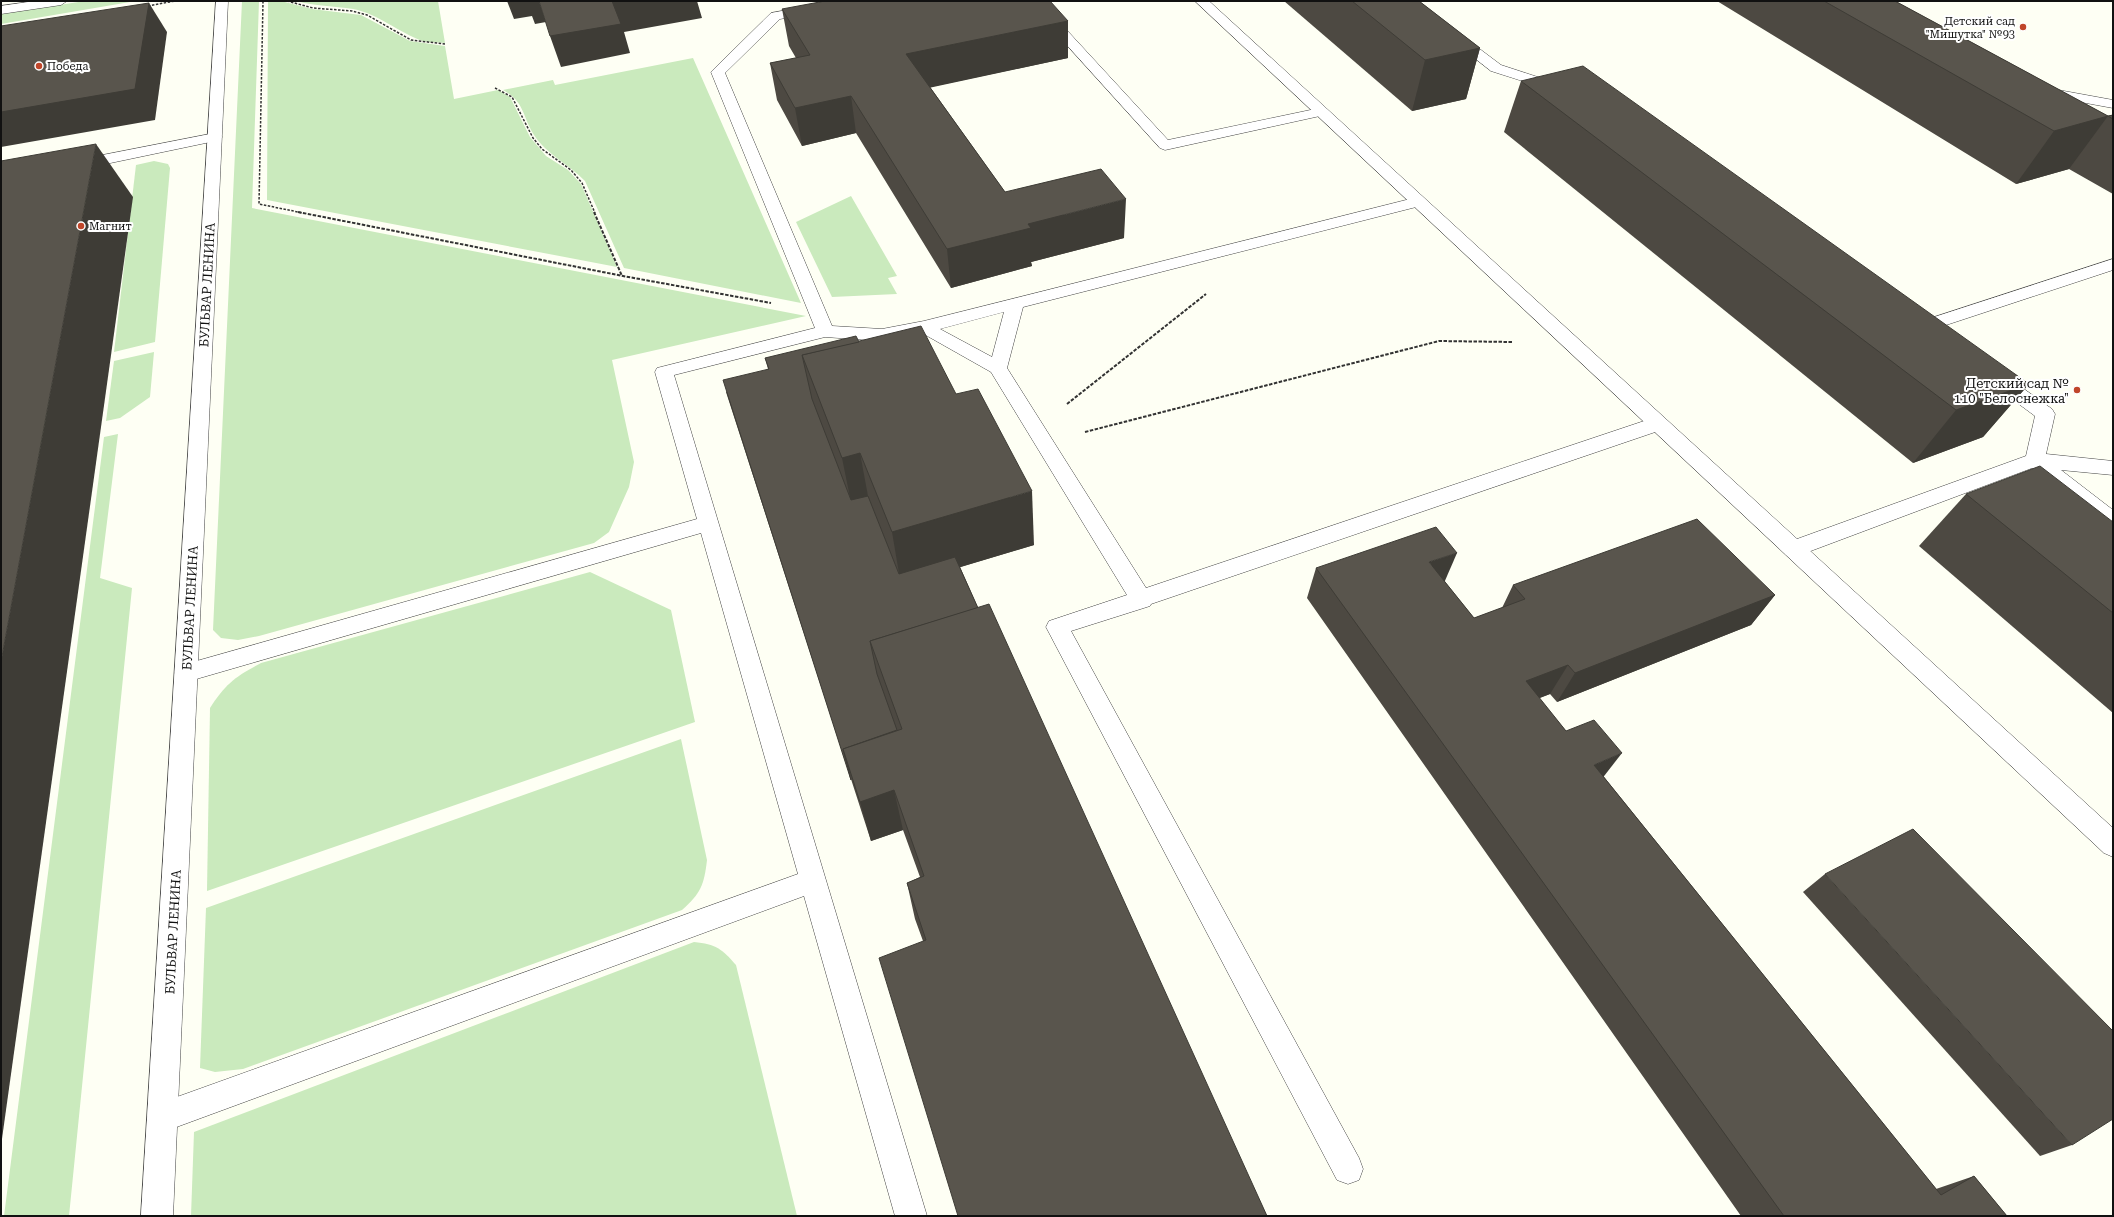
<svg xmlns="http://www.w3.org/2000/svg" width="2114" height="1217" font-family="'Roboto Serif',serif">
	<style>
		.green { fill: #caeabd }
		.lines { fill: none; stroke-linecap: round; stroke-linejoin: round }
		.service-casing { stroke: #444; stroke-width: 1 }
		.minor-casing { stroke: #444; stroke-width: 1 }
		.tertiary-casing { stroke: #444; stroke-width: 1 }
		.path-far1 { stroke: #333; stroke-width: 1.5; stroke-dasharray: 2.5 1.5; stroke-linecap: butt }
		.path { stroke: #333; stroke-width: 2; stroke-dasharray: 3.5 1.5; stroke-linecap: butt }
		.service { fill: #fff; fill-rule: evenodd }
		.minor { fill: #fff; fill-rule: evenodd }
		.tertiary { fill: #fff; fill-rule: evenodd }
		.wall { fill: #4d4942 }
		.shaded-wall { fill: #3e3c36 }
		.building { fill: #59554d; stroke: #3e3c36 }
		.poi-dot { fill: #c0462a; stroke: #fff; stroke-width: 1.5 }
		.labels { text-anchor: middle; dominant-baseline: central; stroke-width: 4; stroke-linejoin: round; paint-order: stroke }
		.far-poi-label { font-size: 11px; fill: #111; stroke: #fff; text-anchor: start }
		.street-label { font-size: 13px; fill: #111; stroke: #fff }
		.poi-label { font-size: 13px; fill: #111; stroke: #fff; text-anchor: end }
	</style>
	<rect width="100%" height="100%" fill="#fefff4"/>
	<g class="green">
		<polygon points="85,1 136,1 1,24 1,14"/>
		<polygon points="242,1 259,1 252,208 806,316 612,360 634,462 629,487 609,532 594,543 259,636 238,640 221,638 213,630"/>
		<polygon points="268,1 281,1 312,9 361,15 410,41 445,46 454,99 498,90 510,97 530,137 546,156 568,170 581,184 617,267 267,200"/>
		<path d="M296,1H438L445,43C438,42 430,43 423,41C399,33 379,14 353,9C334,6 315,6 296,1Z"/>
		<path d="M693,58L801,303L624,268L585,181C569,164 547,155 534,135C522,116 525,102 503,90L553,80L555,85Z"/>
		<polygon points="154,161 168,164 170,168 155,342 114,352 136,165"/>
		<polygon points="851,196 897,276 888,278 897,294 832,297 796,222"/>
		<polygon points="154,352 150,397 120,418 106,421 114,361"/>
		<polygon points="118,434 100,578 132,588 69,1216 4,1216 104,437"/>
		<path d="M590,572L671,610L695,722L207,891L210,708C225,684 236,676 261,663Z"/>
		<path d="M681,739L707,860C704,885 701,893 682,910L243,1069L215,1072L200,1068L206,908Z"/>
		<path d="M694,942C716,944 722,949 736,965L797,1216H191L194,1132Z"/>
	</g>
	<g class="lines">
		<defs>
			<g id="service">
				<path d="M837,1H865L859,5L780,19L725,73L832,326L882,329L924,321L1418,197L1424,199L1426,202L1424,205L1023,307L1007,368L1146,588L1650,419L1657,417L1664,419L1667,424L1664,429L1151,604L1150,606L1071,631L1359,1158L1363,1169L1359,1180L1348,1184L1337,1180L1046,627L1049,621L1127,595L991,372L922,333L882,341L825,337L674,375L927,1216H895L804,896L163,1132L153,1127L148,1117L153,1107L163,1102L798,874L701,533L186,682L178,680L175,673L178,666L186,664L697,519L655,372L657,368L815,328L711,72L771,13ZM1004,312L992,357L940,329Z"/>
				<polygon points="1027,1 1040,1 1168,140 1320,108 1325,109 1327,112 1325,115 1320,116 1165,150 1160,148"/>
				<polygon points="1402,1 1416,1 1501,65 1562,85 1564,88 1562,91 1557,92 1491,71"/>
				<polygon points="2042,87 2113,100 2113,108 2037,94 2035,91 2037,88"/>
				<polygon points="215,133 220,134 222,137 220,140 77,170 72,168 69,165 72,162 77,160"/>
				<polygon points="2113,259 2113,270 1931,330 1925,332 1919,330 1916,326 1919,322"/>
				<polygon points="1996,372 2003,374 2052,409 2055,414 2046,454 2113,461 2113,475 2061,470 2113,510 2113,529 2106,526 2032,468 1800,555 1793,557 1786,555 1782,549 1786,543 2026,456 2035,416 1989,382 1987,378 1989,374"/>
			</g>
			<polygon id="minor" points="1195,1 1209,1 2113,828 2113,857 2104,853"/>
			<g id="tertiary">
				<polygon points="35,1 67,1 61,5 1,14 1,6"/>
				<polygon points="216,1 228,1 173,1216 141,1216"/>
			</g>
		</defs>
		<use href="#service" class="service-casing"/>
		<use href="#minor" class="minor-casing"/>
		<use href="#tertiary" class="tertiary-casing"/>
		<g class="path-far1">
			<polyline points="263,1 259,204 303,213"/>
			<polyline points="287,1 313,8 352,11 367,15 411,40 445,44"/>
			<polyline points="148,6 175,1"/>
			<polyline points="495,88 512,97 533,138 542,149 571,170 582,183 595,213"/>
		</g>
		<g class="path">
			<polyline points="298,212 623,276 771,303"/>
			<polyline points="594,212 622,276"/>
			<polyline points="1067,404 1206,294"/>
			<polyline points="1085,432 1439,341 1512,342"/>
		</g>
		<use href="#service" class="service"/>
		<use href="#minor" class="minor"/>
		<use href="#tertiary" class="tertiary"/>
	</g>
	<g class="wall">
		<polygon points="1284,1 1419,1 1480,48 1466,99 1412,111"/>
		<polygon points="1717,1 1895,1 2108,116 2113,115 2113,194 2069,169 2016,184"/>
		<polygon points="782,9 1068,21 1068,58 930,87 1005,192 1124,238 1031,262 1032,266 951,288 856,133 802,146 777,100 770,63 796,58 789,46"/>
		<polygon points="1521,81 2029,384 1983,437 1913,463 1504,132"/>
		<polygon points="859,342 956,394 1034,545 960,567 978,608 1267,1216 923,941 915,919 907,883 920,877 903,830 871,841 726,392 768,369 765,358"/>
		<polygon points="1966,494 2113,522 2113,713 1919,546"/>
		<polygon points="1316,568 1445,582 1474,618 1502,608 1513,585 1775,595 1751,625 1557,702 1550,694 1539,698 1566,731 1604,777 1936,1189 1974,1176 2007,1216 1741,1216 1307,598"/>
		<polygon points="1825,874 2072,1145 2040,1156 1803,892"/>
	</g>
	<g class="shaded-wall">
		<polygon points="507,1 539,1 546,22 535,24 532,16 514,19"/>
		<polygon points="613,1 697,1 702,18 624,32 630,53 561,67 550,36"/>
		<polygon points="149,3 167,32 155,120 1,147 1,112"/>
		<polygon points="1068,21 1068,58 910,92 906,54"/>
		<polygon points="1480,48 1466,99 1412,111 1425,60"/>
		<polygon points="851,96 856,133 802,146 795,108"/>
		<polygon points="2108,116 2069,169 2016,184 2054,131"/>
		<polygon points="96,144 133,197 1,1146 1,662"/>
		<polygon points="1126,199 1124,238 1031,262 1032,266 951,288 947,249 1028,224"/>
		<polygon points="2029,384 1983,437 1913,463 1956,410"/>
		<polygon points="860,453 870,507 853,512 842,458"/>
		<polygon points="1032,491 1034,545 901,585 892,532"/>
		<polygon points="1457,553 1444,583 1429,562"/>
		<polygon points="1775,595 1751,625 1557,702 1575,673"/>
		<polygon points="1568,665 1550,694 1509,710 1526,681"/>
		<polygon points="1622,753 1601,780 1594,765"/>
		<polygon points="894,790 903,830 871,841 860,802"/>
	</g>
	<g class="building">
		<polygon points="539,1 612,1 621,24 550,36"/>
		<polygon points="825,1 1050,1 1068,21 906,54 1005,192 1101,169 1126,199 1028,224 1031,228 947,249 851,96 795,108 770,63 810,55 782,9"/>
		<polygon points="1352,1 1419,1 1480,48 1425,60"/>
		<polygon points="1824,1 1895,1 2108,116 2113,115 2113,119 2108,116 2054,131"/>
		<polygon points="149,3 135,89 1,112 1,26"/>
		<polygon points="1583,66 2029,384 1956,410 1521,81"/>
		<polygon points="96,144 1,662 1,161"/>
		<polygon points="921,326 956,394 978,389 1032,491 892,532 860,453 842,458 802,355"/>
		<polygon points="856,336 859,342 802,355 812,399 851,500 868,496 899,574 955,557 978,608 870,641 877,674 897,730 843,749 851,780 723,380 769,369 765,358"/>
		<polygon points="2040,466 2113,522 2113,613 1966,494"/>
		<polygon points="1697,519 1775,595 1575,673 1568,665 1526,681 1566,731 1594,720 1622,753 1594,765 1941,1195 1974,1176 2007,1216 1784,1216 1316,568 1436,527 1457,553 1429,562 1474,618 1525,599 1513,585"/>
		<polygon points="989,604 1267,1216 958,1216 879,958 926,940 907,883 924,876 894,790 860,802 843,749 902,729 870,641"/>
		<polygon points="1913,829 2113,1031 2113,1119 2072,1145 1825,874"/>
	</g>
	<g class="poi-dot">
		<circle cx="2023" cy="27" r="4"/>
		<circle cx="39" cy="66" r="4"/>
		<circle cx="81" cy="226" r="4"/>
		<circle cx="2077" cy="390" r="4"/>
	</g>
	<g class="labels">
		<g class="far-poi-label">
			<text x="2015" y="21" text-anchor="end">Детский сад<tspan x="2015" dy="13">"Мишутка" №93</tspan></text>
			<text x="47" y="66">Победа</text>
			<text x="89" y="226">Магнит</text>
		</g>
		<g class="street-label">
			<text transform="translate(207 285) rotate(-87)">БУЛЬВАР ЛЕНИНА</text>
			<text transform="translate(190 608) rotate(-87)">БУЛЬВАР ЛЕНИНА</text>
			<text transform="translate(173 932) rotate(-87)">БУЛЬВАР ЛЕНИНА</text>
		</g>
		<g class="poi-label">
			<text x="2069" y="383">Детский сад №<tspan x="2069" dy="15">110 "Белоснежка"</tspan></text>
		</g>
	</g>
	<rect width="2114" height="1217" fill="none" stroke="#111111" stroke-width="4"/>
</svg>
